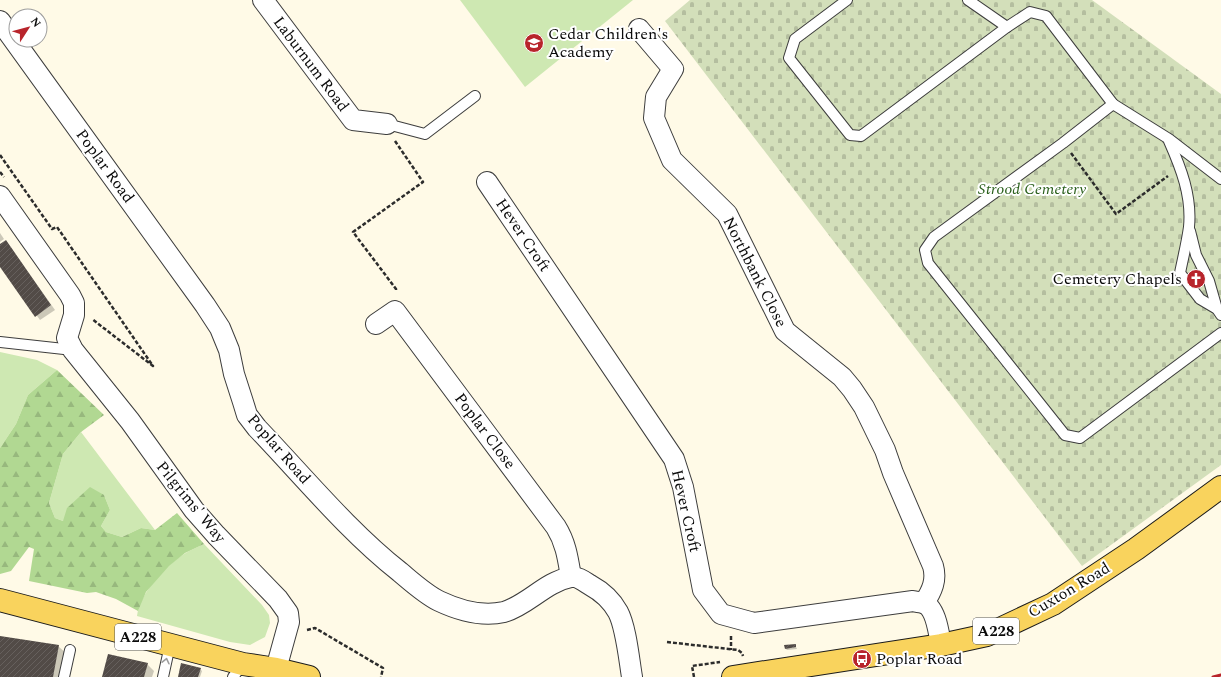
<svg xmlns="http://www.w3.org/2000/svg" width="1221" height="677" font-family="Spectral,serif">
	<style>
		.green { fill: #cee8b2 }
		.forest { fill: url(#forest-firs) }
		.cemetery { fill: url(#cemetery-stones) }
		.shadow { fill: #0003 }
		.building { fill: url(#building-hatch) }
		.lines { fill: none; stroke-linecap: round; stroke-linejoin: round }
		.lane-casing { stroke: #3d3d3d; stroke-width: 12 }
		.street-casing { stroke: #3d3d3d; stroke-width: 22 }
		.primary-casing { stroke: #1b1b1b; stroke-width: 24 }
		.path { stroke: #2c2c2c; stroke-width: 2.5; stroke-dasharray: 4 2; stroke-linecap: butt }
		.lane { stroke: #fff; stroke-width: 10 }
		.street { stroke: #fff; stroke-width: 20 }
		.primary { stroke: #f9d35d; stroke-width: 22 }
		.rail { stroke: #b8242b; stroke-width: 3 }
		.oneway { stroke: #9d9d9d }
		.labels { text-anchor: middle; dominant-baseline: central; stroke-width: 4; stroke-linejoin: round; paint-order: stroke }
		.shield { fill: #fff; stroke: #545454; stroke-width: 1 }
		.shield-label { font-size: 15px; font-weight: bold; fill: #0a0a0a }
		.poi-label { font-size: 16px; fill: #0a0a0a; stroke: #fff; text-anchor: start }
		.street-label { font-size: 16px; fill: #0a0a0a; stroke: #fff }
		.park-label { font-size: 16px; font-style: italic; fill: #2a601c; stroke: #fff }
	</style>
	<defs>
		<pattern id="forest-firs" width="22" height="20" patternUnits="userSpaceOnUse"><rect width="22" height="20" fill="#b1d892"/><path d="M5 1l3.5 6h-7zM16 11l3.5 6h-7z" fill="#97b87d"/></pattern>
		<pattern id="cemetery-stones" width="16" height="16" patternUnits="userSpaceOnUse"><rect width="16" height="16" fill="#d3dfba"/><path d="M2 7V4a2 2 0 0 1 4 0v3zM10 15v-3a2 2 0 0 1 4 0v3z" fill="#b4be9f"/></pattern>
		<pattern id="building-hatch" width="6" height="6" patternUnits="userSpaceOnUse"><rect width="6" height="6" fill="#524b47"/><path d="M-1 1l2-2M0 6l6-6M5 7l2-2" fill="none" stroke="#66605d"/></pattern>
	</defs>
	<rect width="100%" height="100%" fill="#fffae7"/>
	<g class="green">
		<polygon points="460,0 633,0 525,87"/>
		<polygon points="0,352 37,360 57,370 28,395 16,424 0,448"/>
		<polygon points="81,432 155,530 141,528 122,537 106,532 101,526 110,510 104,495 63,521 55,518 49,503 63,454"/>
		<path d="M204,544L262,605L269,615L270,623L265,637L250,645L230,642L137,616C140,593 165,566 184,554C190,550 198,547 204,544Z"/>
	</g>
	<polygon class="forest" points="57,370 104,415 81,432 63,454 49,503 55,518 63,521 67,508 90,487 104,495 110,510 101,526 106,532 122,537 141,528 155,530 177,513 204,544 185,553 169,566 146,592 138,611 116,599 96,592 87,593 29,581 34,549 29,547 11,571 0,574 0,448 16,424 28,395"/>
	<polygon class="cemetery" points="690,0 1092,0 1221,94 1221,465 1082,566 665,21"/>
	<g class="shadow">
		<polygon points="0,233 4,239 0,242"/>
		<polygon points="6,241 55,310 40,320 0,265 0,245"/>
		<polygon points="0,637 58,646 67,654 63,677 0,677"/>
		<polygon points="795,645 797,649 787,650 785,648"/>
		<polygon points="147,664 154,671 152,677 103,677"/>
		<polygon points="200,669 202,671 200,677 179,677"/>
	</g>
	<g class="building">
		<polygon points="6,240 51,305 35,317 0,267 0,244"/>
		<polygon points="0,636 59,645 53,677 0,677"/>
		<polygon points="796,644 796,647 785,649 784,645"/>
		<polygon points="108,654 148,663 144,677 102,677"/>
		<polygon points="181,663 201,668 198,677 178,677"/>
	</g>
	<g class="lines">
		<defs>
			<g id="lane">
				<polyline points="847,0 795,39 789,58 850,135 861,136 1007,27 1030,12 1046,16 1113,104"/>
				<polyline points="968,0 1007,27"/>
				<polyline points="387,124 425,134 475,96"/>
				<path d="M1169,141C1181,168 1192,196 1189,227C1187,242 1183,258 1180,273L1200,299L1217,309L1221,315"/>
				<polyline points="1221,179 1169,139 1113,104 1063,143 934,237 925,250 928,263 1065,435 1080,438 1221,333"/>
				<polyline points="1190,231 1196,255 1209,281 1217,309"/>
				<polyline points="0,342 73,350"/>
				<polyline points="64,677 70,650"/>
				<polyline points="163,677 170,645"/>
				<polyline points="233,677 243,664"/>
			</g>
			<g id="street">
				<polyline points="263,0 353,120 387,124"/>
				<path d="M0,21L205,305L220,328L229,350L234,374L243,402L247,415L257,428C303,476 348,531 400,572C412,582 425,594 439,601C458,610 482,617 504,612C528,605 545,582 571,577C577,576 585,582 590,585C601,591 612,601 618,612C626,627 629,659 632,677"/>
				<path d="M639,29L673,69L656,97L654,118L672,160L727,214L785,331L842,377L852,389L864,407L885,450L893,473L933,566C937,580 932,591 924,603"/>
				<path d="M487,182L674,459L683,487L703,590L721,614L754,623L913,601C916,602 920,602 923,603C936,607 939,634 941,645"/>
				<polyline points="0,196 70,295 74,303 74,315 67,338 73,350 130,421 194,510 216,535 278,599 288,613 289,622 276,669"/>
				<path d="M376,324L395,311L556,527C566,543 568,559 571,577"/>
			</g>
			<g id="primary">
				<polyline points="0,600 243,664 276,669 309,677"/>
				<polyline points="733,677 941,645 987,635 1053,604 1136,549 1221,487"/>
			</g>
		</defs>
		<use href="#lane" class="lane-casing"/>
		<use href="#street" class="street-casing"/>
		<use href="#primary" class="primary-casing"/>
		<g class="path">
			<polyline points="395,141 423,182 353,232 396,289 396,292"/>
			<polyline points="1071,153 1116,214 1168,176"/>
			<polyline points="0,155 52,229 57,227 153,366 92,319"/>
			<polyline points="0,172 4,177"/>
			<polyline points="307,630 315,628 383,668 381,677"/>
			<polyline points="731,636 731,650"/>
			<polyline points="667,642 738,650 742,653 743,656"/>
			<polyline points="694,677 692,666 720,662"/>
		</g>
		<use href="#lane" class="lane"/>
		<use href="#street" class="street"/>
		<use href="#primary" class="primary"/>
		<polyline class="rail" points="1213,677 1221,675"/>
	</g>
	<defs><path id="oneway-chevron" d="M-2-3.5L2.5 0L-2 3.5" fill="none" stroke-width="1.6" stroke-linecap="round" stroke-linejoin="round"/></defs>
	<use class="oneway" href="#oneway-chevron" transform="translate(166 661) rotate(-77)"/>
	<defs>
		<symbol id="school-disc" viewBox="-11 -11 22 22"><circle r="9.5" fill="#b8242b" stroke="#fff"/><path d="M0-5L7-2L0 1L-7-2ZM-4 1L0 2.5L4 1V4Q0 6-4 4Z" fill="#fff"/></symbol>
		<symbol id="church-disc" viewBox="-11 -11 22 22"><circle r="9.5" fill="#b8242b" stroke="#fff"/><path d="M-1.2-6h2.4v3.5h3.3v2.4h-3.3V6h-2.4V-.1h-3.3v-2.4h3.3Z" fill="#fff"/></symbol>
		<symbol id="bus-disc" viewBox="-11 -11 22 22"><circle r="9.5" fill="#b8242b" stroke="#fff"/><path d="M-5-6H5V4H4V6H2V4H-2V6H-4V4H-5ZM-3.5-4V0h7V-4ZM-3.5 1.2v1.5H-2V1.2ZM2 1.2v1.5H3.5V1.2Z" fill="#fff"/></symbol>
	</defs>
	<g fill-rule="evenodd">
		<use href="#school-disc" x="523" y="32" width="22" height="22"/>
		<use href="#church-disc" x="1185" y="268" width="22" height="22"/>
		<use href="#bus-disc" x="851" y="648" width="22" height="22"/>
	</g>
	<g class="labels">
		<g class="shield">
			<rect x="973" y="618" width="46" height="26" rx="3"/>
			<rect x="115" y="624" width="46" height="26" rx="3"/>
		</g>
		<g class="shield-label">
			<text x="996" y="631">A228</text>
			<text x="138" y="637">A228</text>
		</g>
		<g class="poi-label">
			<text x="548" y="34">Cedar Children's<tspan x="548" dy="18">Academy</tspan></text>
			<text x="1182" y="279" text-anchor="end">Cemetery Chapels</text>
			<text x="876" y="659">Poplar Road</text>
		</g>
		<g class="street-label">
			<text transform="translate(311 64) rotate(53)">Laburnum Road</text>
			<text transform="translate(105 166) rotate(54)">Poplar Road</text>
			<text transform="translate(523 235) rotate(56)">Hever Croft</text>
			<text transform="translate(755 272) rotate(63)">Northbank Close</text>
			<text transform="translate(485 431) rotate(53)">Poplar Close</text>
			<text transform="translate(279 449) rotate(49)">Poplar Road</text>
			<text transform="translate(191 502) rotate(51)">Pilgrims' Way</text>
			<text transform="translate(686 511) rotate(77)">Hever Croft</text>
			<text transform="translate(1069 590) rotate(-31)">Cuxton Road</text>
		</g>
		<g class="park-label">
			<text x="1032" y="189">Strood Cemetery</text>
		</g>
	</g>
	<g transform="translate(28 28) rotate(54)"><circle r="19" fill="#ffffff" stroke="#9d9d9d"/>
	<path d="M0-3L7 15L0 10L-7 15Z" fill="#b8242b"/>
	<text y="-6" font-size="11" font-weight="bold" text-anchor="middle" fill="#0a0a0a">N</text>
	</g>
</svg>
